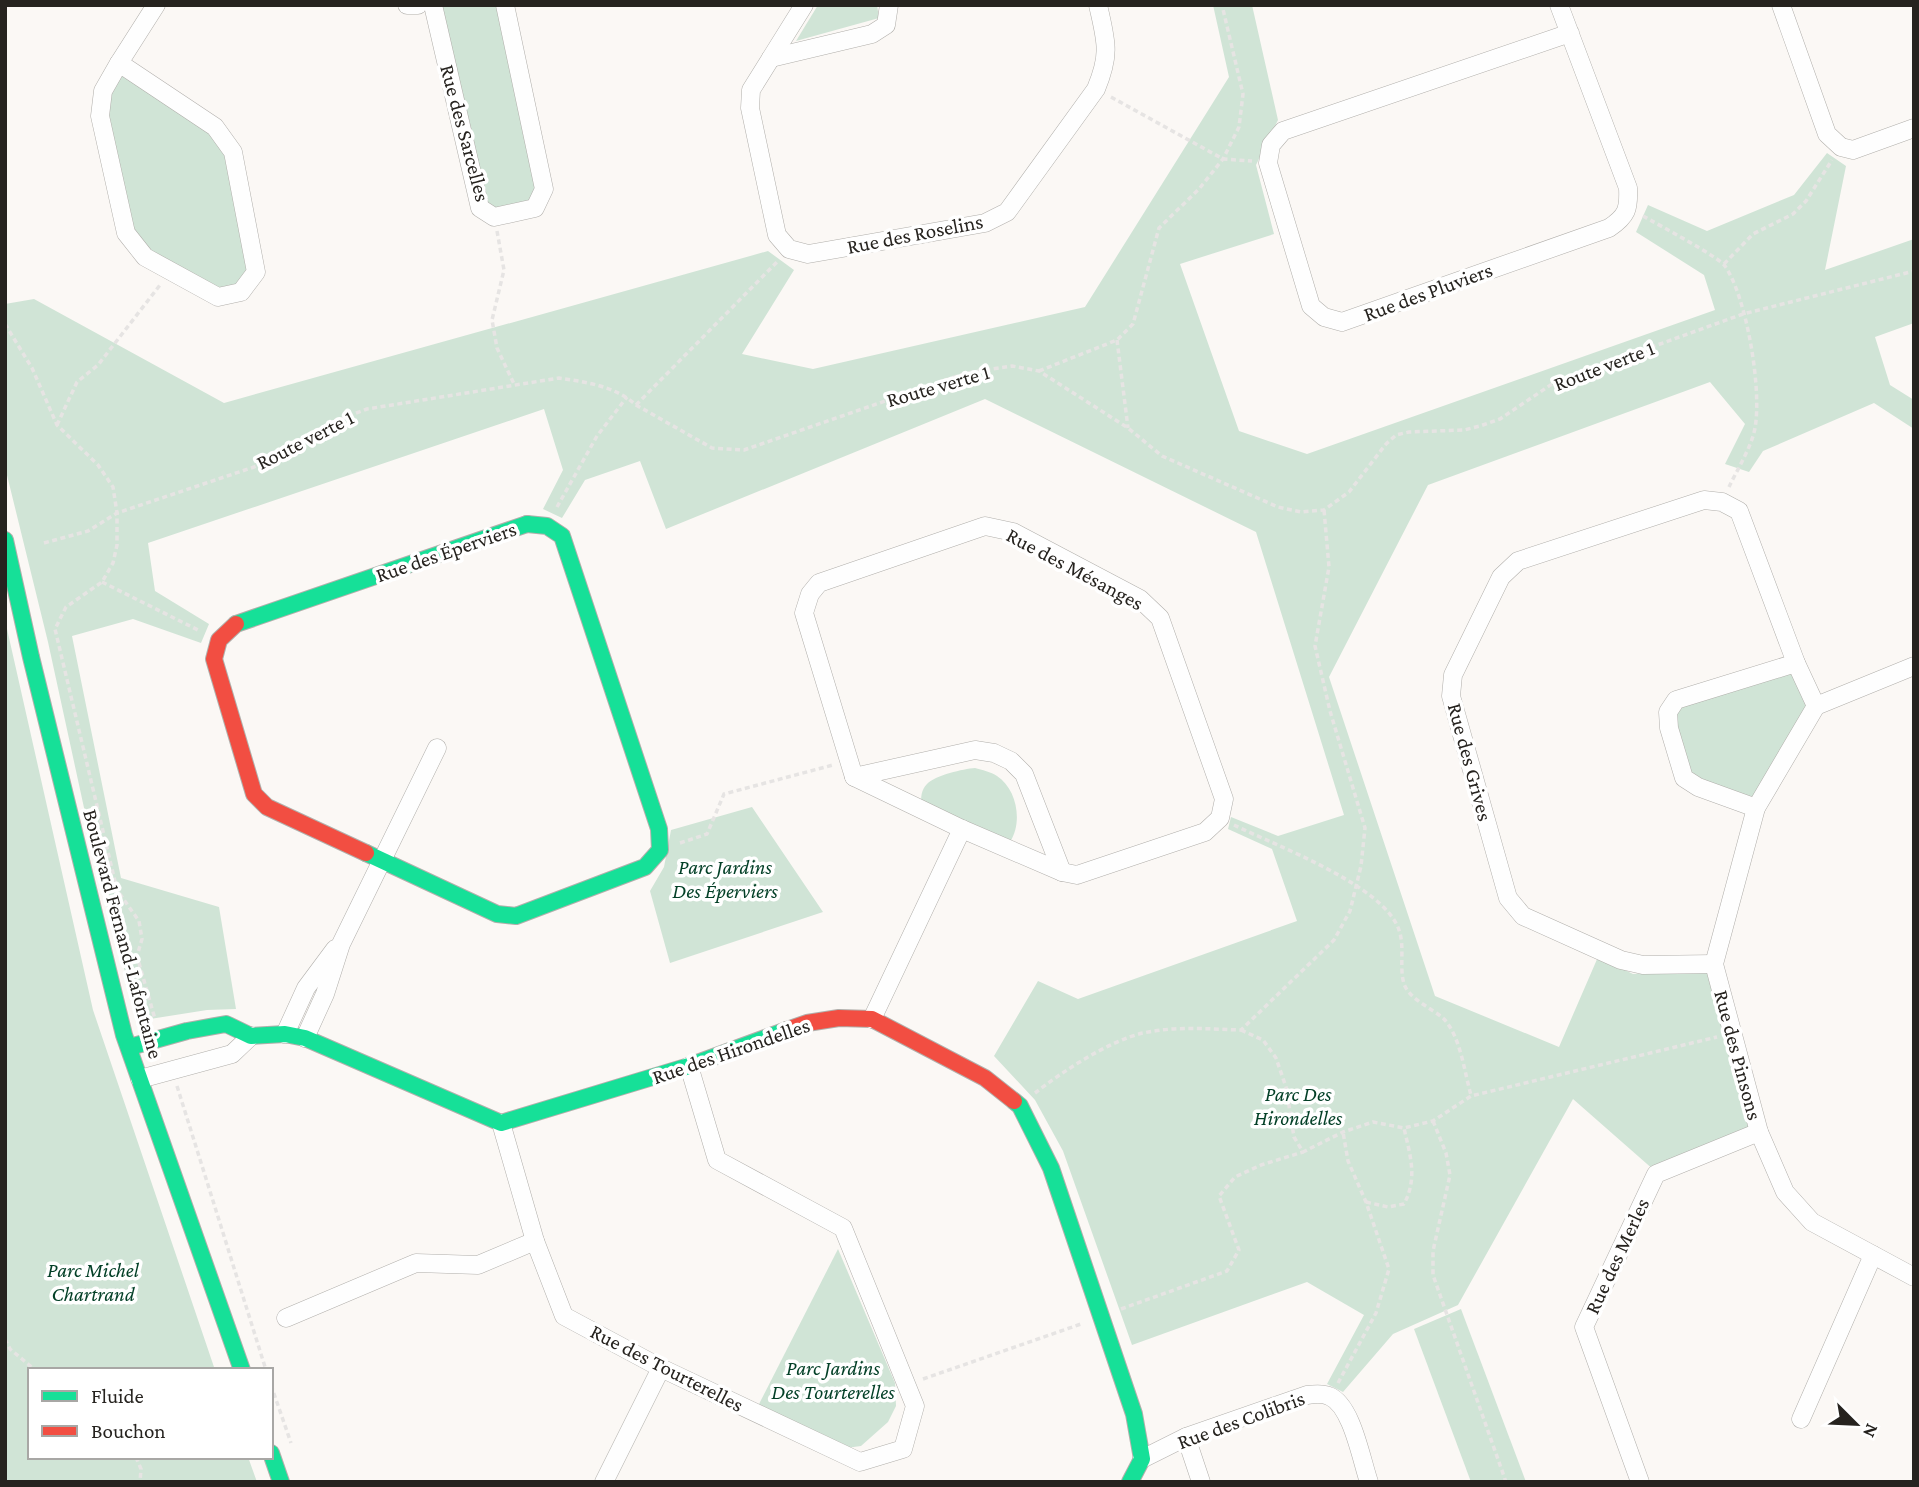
<svg xmlns="http://www.w3.org/2000/svg" width="1919" height="1487" font-family="'Crimson Pro',serif">
	<style>
		.green { fill: #d0e4d6 }
		.lines { fill: none; stroke-linecap: round; stroke-linejoin: round }
		.street-casing { stroke: #b1afab; stroke-width: 19 }
		.fast-casing { stroke: #b1afab; stroke-width: 18 }
		.jam-casing { stroke: #b1afab; stroke-width: 18 }
		.path { stroke: #e6e4e3; stroke-width: 3.5; stroke-dasharray: 5 3.5; stroke-linecap: butt }
		.street { stroke: #fefefe; stroke-width: 18 }
		.fast { stroke: #16e098; stroke-width: 16 }
		.jam { stroke: #f24e42; stroke-width: 16 }
		.labels { text-anchor: middle; dominant-baseline: central; stroke-width: 7; stroke-linejoin: round; paint-order: stroke }
		.street-label { font-size: 21px; fill: #26231f; stroke: #fff }
		.park-label { font-size: 21px; font-style: italic; fill: #023f26; stroke: #fff }
	</style>
	<rect width="100%" height="100%" fill="#fbf8f5"/>
	<g class="green">
		<polygon points="433,5 505,5 544,189 535,208 480,208"/>
		<polygon points="818,5 877,5 879,18 796,41"/>
		<polygon points="1213,5 1252,5 1278,120 1256,165 1274,234 1180,264 1239,431 1307,454 1715,310 1704,275 1636,232 1648,205 1707,231 1794,195 1827,153 1846,166 1825,270 1914,239 1914,323 1875,337 1890,385 1914,400 1914,429 1874,403 1763,451 1749,472 1725,464 1745,424 1710,382 1428,485 1329,677 1435,996 1559,1047 1598,957 1633,974 1712,969 1754,1130 1655,1171 1573,1099 1458,1305 1393,1334 1343,1392 1327,1384 1364,1315 1307,1282 1132,1345 1063,1151 1035,1100 994,1056 1038,981 1078,999 1297,921 1272,849 1228,829 1231,817 1278,836 1344,815 1256,532 985,399 666,529 640,461 585,480 562,518 543,509 563,470 544,409 148,543 155,591 209,624 201,643 133,619 72,636 121,878 219,907 236,1009 207,1010 150,1019 141,1015 134,1004 101,886 48,642 5,467 5,304 34,299 224,403 768,251 794,270 742,354 813,369 1085,307 1229,77"/>
		<polygon points="119,63 233,152 256,272 218,297 145,257 126,233 103,91"/>
		<polygon points="5,620 93,1010 215,1370 30,1370 30,1457 248,1457 257,1482 5,1482"/>
		<polygon points="1793,669 1811,705 1754,803 1687,775 1674,728 1679,703"/>
		<path d="M975,768C982,770 991,772 997,776C1017,789 1023,822 1010,842L921,805C921,797 921,790 927,784C936,775 963,769 975,768Z"/>
		<polygon points="752,807 823,912 670,963 650,891 664,867 671,830"/>
		<polygon points="838,1249 895,1383 896,1406 888,1422 861,1446 846,1448 757,1408"/>
		<polygon points="1461,1309 1526,1482 1471,1482 1414,1329"/>
	</g>
	<g class="lines">
		<defs>
			<g id="street">
				<polyline points="407,5 418,5"/>
				<polyline points="433,5 480,208 494,217 535,208 544,189 505,5"/>
				<path d="M804,5L751,90L750,108L777,235L789,249L808,254L985,223L1007,212L1096,89C1111,53 1106,41 1098,5"/>
				<path d="M1559,5L1628,188C1629,209 1627,216 1609,228L1342,322L1324,317L1311,306L1268,163L1271,145L1283,131L1570,33"/>
				<polyline points="1781,5 1827,134 1841,147 1853,150 1914,128"/>
				<polyline points="771,58 872,34 886,25 889,5"/>
				<polygon points="119,63 215,127 233,152 256,272 241,292 218,297 145,257 126,233 100,116 103,91"/>
				<polyline points="119,63 156,5"/>
				<polygon points="985,526 1013,532 1140,599 1160,618 1224,799 1220,818 1205,832 1077,875 1062,872 962,829 854,777 804,613 810,594 819,583"/>
				<polyline points="1914,666 1816,706 1756,808 1714,964 1759,1132 1785,1192 1812,1222 1914,1277"/>
				<polyline points="854,777 975,750 994,753 1011,761 1024,774 1062,872"/>
				<polyline points="1756,808 1698,787 1684,778 1669,728 1668,712 1676,700 1796,663"/>
				<polyline points="1714,964 1643,965 1621,960 1523,916 1508,898 1451,696 1453,675 1501,577 1518,561 1704,500 1722,502 1739,511 1796,663 1816,706"/>
				<polyline points="872,1019 962,829"/>
				<polyline points="285,1034 306,988 335,949"/>
				<polyline points="305,1038 325,994 341,944 437,748"/>
				<polyline points="140,1079 232,1054 251,1036"/>
				<polyline points="501,1123 535,1241 564,1316 661,1368 860,1462 903,1449 915,1406 843,1228 717,1160 689,1066"/>
				<polyline points="286,1318 416,1263 478,1265 535,1241"/>
				<polyline points="1801,1419 1873,1255"/>
				<polyline points="1186,1437 1201,1482"/>
				<path d="M1142,1459L1186,1437L1307,1395C1314,1394 1322,1393 1329,1396C1352,1405 1361,1459 1369,1482"/>
				<polyline points="604,1482 661,1368"/>
				<polyline points="1640,1482 1584,1327 1656,1174 1759,1132"/>
			</g>
			<g id="fast">
				<polyline points="5,540 31,657 124,1035 242,1370"/>
				<polyline points="236,624 527,524"/>
				<polyline points="366,853 497,914 516,916 645,867 660,850 659,829 562,536 547,526 527,524"/>
				<polyline points="130,1047 187,1031 226,1024 251,1036 285,1034 305,1038 501,1123 689,1066 787,1030"/>
				<polyline points="1014,1101 1020,1106 1051,1168 1134,1414 1142,1459 1130,1482"/>
				<polyline points="271,1453 281,1482"/>
			</g>
			<g id="jam">
				<polyline points="236,624 219,640 214,659 254,794 267,807 366,853"/>
				<polyline points="787,1030 807,1023 839,1018 872,1019 985,1078 1014,1101"/>
			</g>
		</defs>
		<use href="#street" class="street-casing"/>
		<use href="#fast" class="fast-casing"/>
		<use href="#jam" class="jam-casing"/>
		<g class="path">
			<polyline points="1111,97 1223,159 1252,161"/>
			<path d="M1643,216C1657,224 1719,257 1725,266C1747,298 1762,390 1755,428C1752,446 1737,470 1729,487"/>
			<polyline points="497,231 504,270 492,320 497,348 514,384"/>
			<polyline points="1724,264 1753,234 1793,214 1806,201 1832,160"/>
			<polyline points="5,324 32,368 57,425 98,465 113,487 117,513 117,545 113,563 102,582 66,607 55,629 117,890 139,921 142,939 137,956 155,1019"/>
			<polyline points="1117,340 1128,428"/>
			<polyline points="1039,371 1117,340 1133,324 1159,228 1199,189 1223,159 1239,127 1243,94 1222,5"/>
			<polyline points="636,405 777,262"/>
			<polyline points="57,425 77,382 98,365 160,285"/>
			<polyline points="557,507 597,436 627,397"/>
			<path d="M44,543L88,531L117,513L254,467L277,457L335,421L367,409L559,378C586,382 615,386 636,405L712,448L744,450L966,373L1012,366L1039,371L1128,428L1162,456L1278,507L1301,512L1324,510L1349,492L1386,444L1396,435L1409,432L1464,430L1480,426L1500,419L1555,382L1743,314L1914,271"/>
			<polyline points="102,582 200,631"/>
			<path d="M1234,825C1276,846 1384,885 1399,930C1405,947 1399,967 1404,984C1410,1000 1432,1008 1444,1019C1461,1038 1464,1071 1471,1095"/>
			<polyline points="680,843 707,834 724,794 833,765"/>
			<polyline points="1241,1030 1263,1040 1276,1058 1286,1087 1294,1137 1303,1152 1343,1132 1373,1122 1404,1128 1433,1121 1471,1096 1717,1037"/>
			<polyline points="177,1086 266,1370"/>
			<path d="M1035,1093C1063,1071 1109,1041 1143,1033C1175,1026 1208,1029 1241,1030L1334,940L1350,911L1361,866L1365,828L1330,711L1315,646L1329,567L1324,510"/>
			<polyline points="1433,1121 1446,1153 1450,1175 1433,1251 1433,1275 1506,1482"/>
			<path d="M1366,1202L1388,1207L1404,1204C1418,1178 1410,1155 1404,1128"/>
			<polyline points="1121,1309 1227,1271 1239,1250 1219,1196 1235,1177 1261,1165 1303,1152"/>
			<polyline points="5,1339 10,1349 35,1370"/>
			<polyline points="923,1379 1081,1324"/>
			<polyline points="1338,1383 1376,1313 1389,1269 1366,1202 1348,1161 1343,1132"/>
			<polyline points="271,1385 291,1443"/>
			<polyline points="136,1457 141,1469 140,1482"/>
		</g>
		<use href="#street" class="street"/>
		<use href="#fast" class="fast"/>
		<use href="#jam" class="jam"/>
	</g>
	<g class="labels">
		<g class="street-label">
			<text transform="translate(465 133) rotate(75)">Rue des Sarcelles</text>
			<text transform="translate(915 234) rotate(-11)">Rue des Roselins</text>
			<text transform="translate(1428 292) rotate(-20)">Rue des Pluviers</text>
			<text transform="translate(1604 366) rotate(-21)">Route verte 1</text>
			<text transform="translate(938 386) rotate(-16)">Route verte 1</text>
			<text transform="translate(305 440) rotate(-27)">Route verte 1</text>
			<text transform="translate(446 552) rotate(-19)">Rue des Éperviers</text>
			<text transform="translate(1075 569) rotate(28)">Rue des Mésanges</text>
			<text transform="translate(1470 762) rotate(75)">Rue des Grives</text>
			<text transform="translate(123 934) rotate(75)">Boulevard Fernand-Lafontaine</text>
			<text transform="translate(731 1051) rotate(-19)">Rue des Hirondelles</text>
			<text transform="translate(1738 1055) rotate(75)">Rue des Pinsons</text>
			<text transform="translate(1617 1256) rotate(-65)">Rue des Merles</text>
			<text transform="translate(667 1368) rotate(27)">Rue des Tourterelles</text>
			<text transform="translate(1241 1420) rotate(-20)">Rue des Colibris</text>
		</g>
		<g class="park-label">
			<text x="725" y="867">Parc Jardins<tspan x="725" dy="24">Des Éperviers</tspan></text>
			<text x="1298" y="1094">Parc Des<tspan x="1298" dy="24">Hirondelles</tspan></text>
			<text x="93" y="1270">Parc Michel<tspan x="93" dy="24">Chartrand</tspan></text>
			<text x="833" y="1368">Parc Jardins<tspan x="833" dy="24">Des Tourterelles</tspan></text>
		</g>
	</g>
	<rect width="1919" height="1487" fill="none" stroke="#26231f" stroke-width="14"/>
	<rect x="28" y="1368" width="245" height="91" fill="#ffffff" stroke="#a8a7a5" stroke-width="2"/>
	<rect x="42" y="1391" width="35" height="10" fill="#16e098" stroke="#a8a7a5" stroke-width="2"/>
	<text x="91" y="1403" font-size="21" fill="#26231f">Fluide</text>
	<rect x="42" y="1426" width="35" height="10" fill="#f24e42" stroke="#a8a7a5" stroke-width="2"/>
	<text x="91" y="1438" font-size="21" fill="#26231f">Bouchon</text>
	<g transform="translate(1856 1424) rotate(114)" stroke="#ffffff" stroke-width="5" paint-order="stroke">
	<path d="M0-5L12 26L0 18L-12 26Z" fill="#26231f"/>
	<text y="-10" font-size="19" font-weight="bold" text-anchor="middle" fill="#26231f">N</text>
	</g>
</svg>
